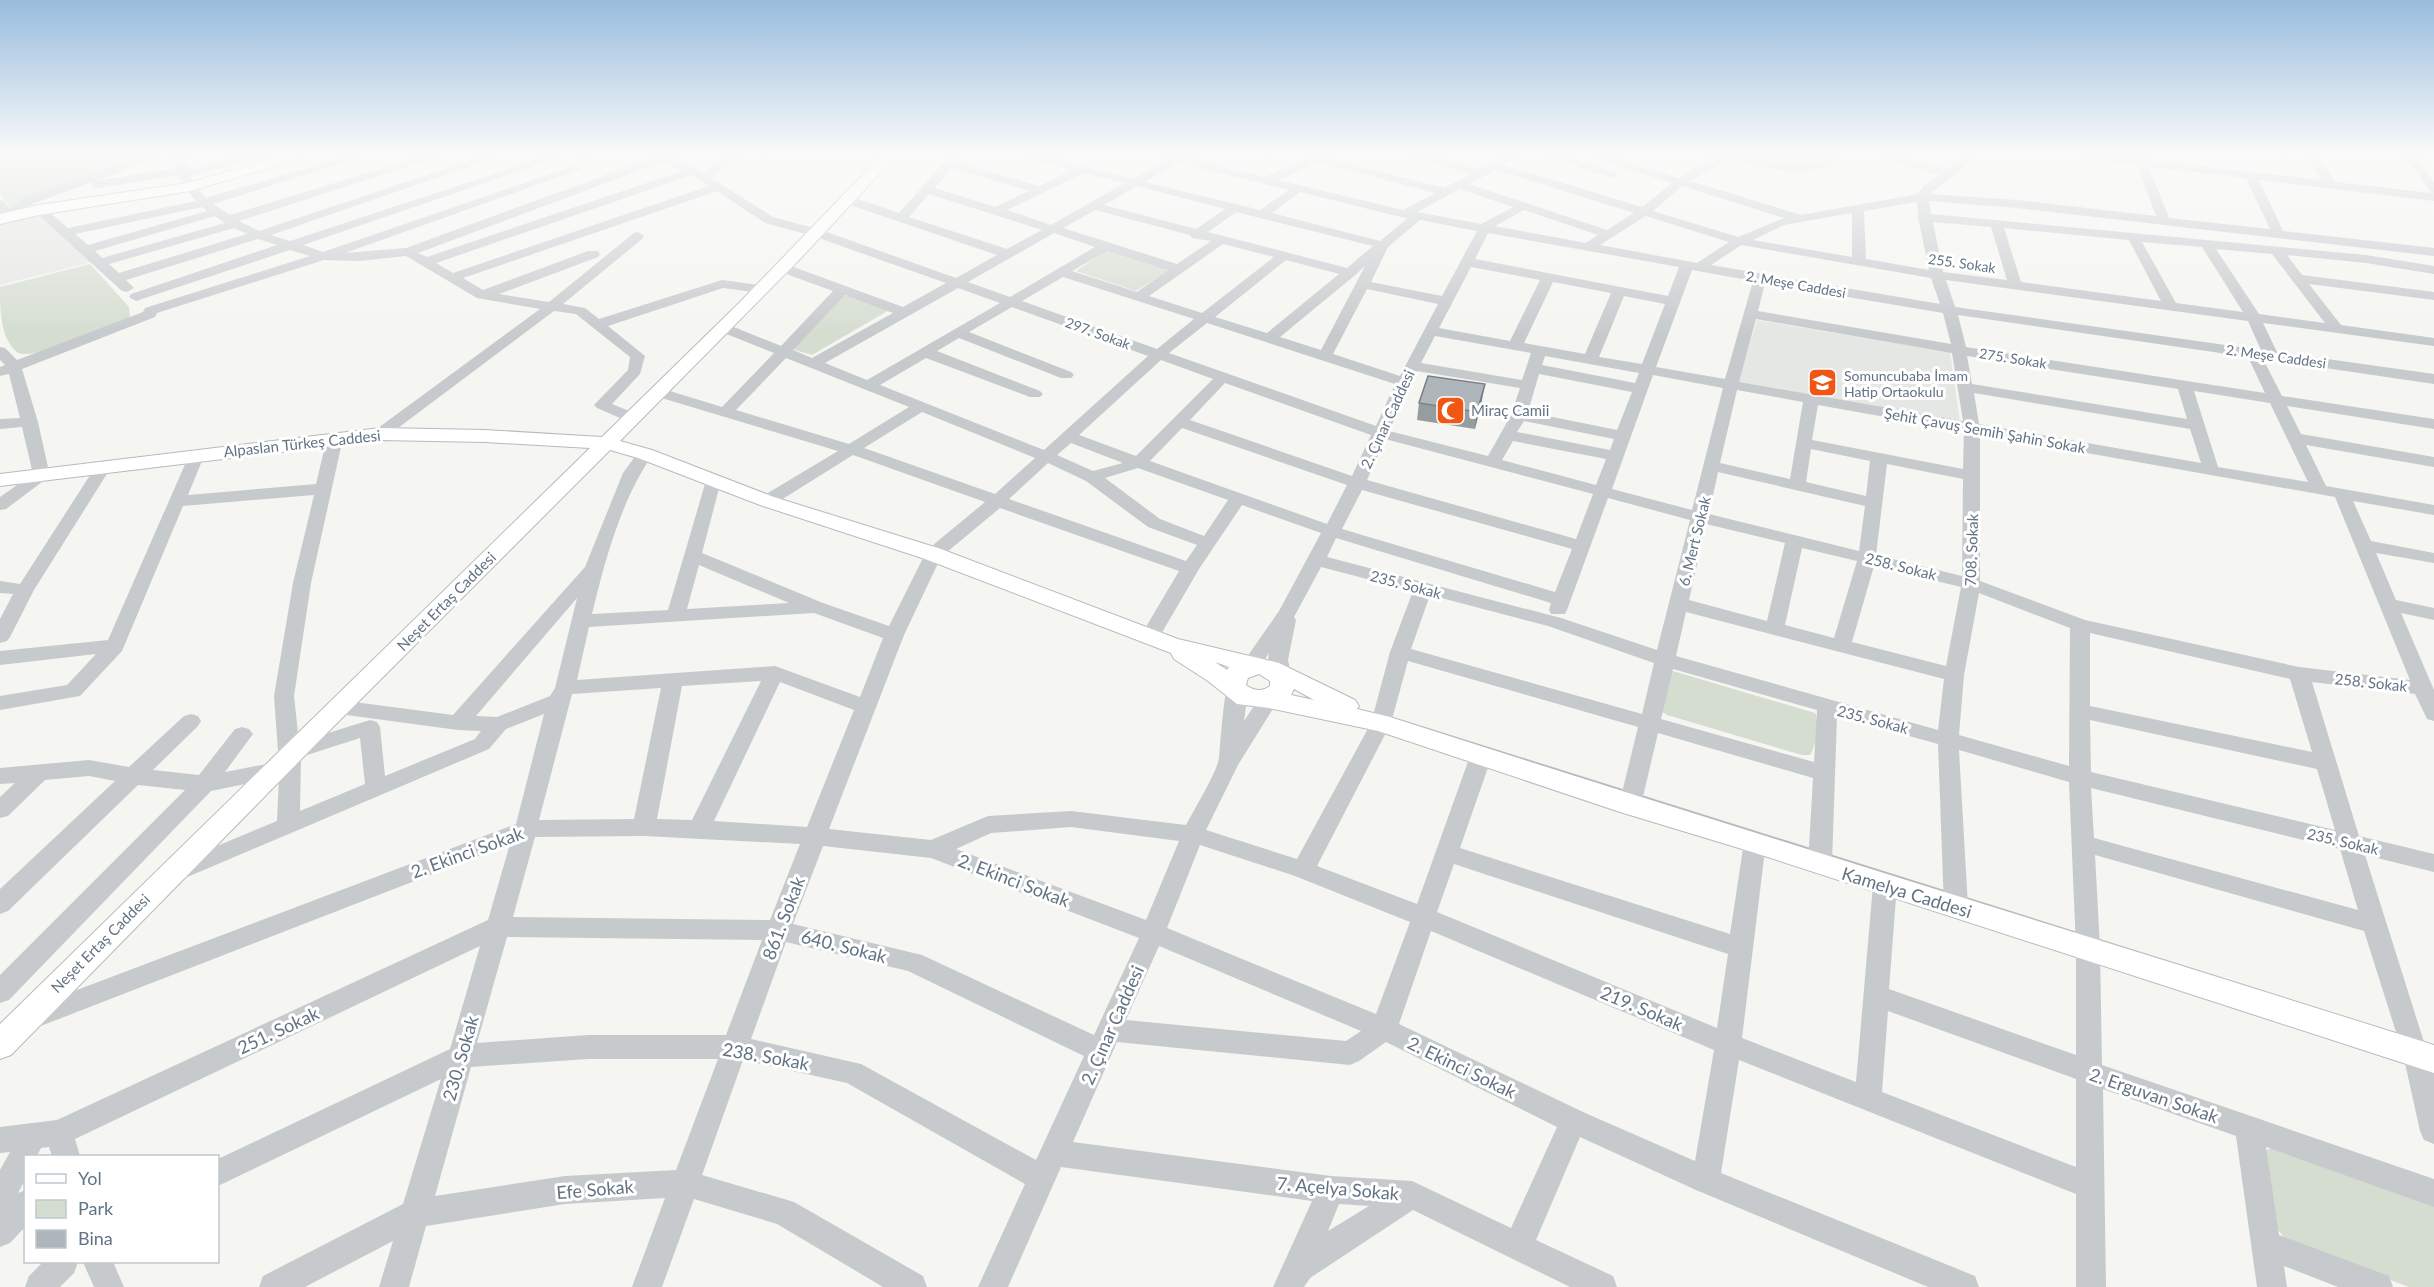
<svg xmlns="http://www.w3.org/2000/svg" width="2434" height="1287" font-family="Lato,sans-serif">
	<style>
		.built { fill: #e5e7e4 }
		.green { fill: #d5ddd1 }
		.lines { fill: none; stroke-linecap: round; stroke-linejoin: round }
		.major-casing { stroke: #b7bbbe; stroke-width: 2 }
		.minor { fill: #c7cacd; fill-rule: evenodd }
		.major { fill: #fff; fill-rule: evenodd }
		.wall { fill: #969da1 }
		.shaded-wall { fill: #7a7f83 }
		.building { fill: #afb6bb; stroke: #7a7f83; stroke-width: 1.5 }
		.labels { text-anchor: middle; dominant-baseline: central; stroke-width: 6; stroke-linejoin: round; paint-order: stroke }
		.far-street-label { font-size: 14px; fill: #627384; stroke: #fff }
		.far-poi-label { font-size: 14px; fill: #627384; stroke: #fff; text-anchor: start }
		.poi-label { font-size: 15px; fill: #627384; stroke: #fff; text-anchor: start }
		.street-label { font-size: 15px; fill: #627384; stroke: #fff }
		.near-street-label { font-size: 18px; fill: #627384; stroke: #fff }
	</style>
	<rect width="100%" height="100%" fill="#f5f5f1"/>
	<g class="built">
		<polygon points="37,213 92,262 0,285 0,222"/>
		<polygon points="1757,320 1950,352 1960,421 1738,383"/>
	</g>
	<g class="green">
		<polygon points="20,156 148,156 119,165 11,209 0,194 0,159"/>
		<path d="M1745,156H1828C1798,173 1775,165 1745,156Z"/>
		<polygon points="1106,251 1167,268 1167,271 1136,291 1076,271"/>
		<path d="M90,264L129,307L130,318C112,325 30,363 17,352C0,338 0,308 0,287Z"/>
		<polygon points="850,295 891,309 812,355 795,350 794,348 843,296"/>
		<path d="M1673,671L1815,713C1820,723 1816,746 1810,755H1802L1667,715L1659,710L1667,675Z"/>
		<polygon points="2273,1147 2434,1203 2434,1287 2409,1287 2296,1244 2283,1236 2274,1225 2265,1151"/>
	</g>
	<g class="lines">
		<defs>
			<g id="major">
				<polygon points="282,156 303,156 301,159 190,191 39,215 0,224 0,214 39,205 188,183"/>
				<path d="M881,156H896L799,260L620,441L652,450L774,497L941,549L1178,639L1279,663L1355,700L1359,706L1357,709L1390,717C1737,829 2086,935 2434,1045V1073L1752,852L1620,812L1378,731L1269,708L1237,704L1208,681L1174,659L1171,653L925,559L760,505L638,458L610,450L319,741L11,1055L0,1059V1024L590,448L485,442L380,440L0,486V474L380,428L485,430L602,437L739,303ZM1215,662L1229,667L1227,670ZM1259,674L1270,681V686C1262,692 1254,691 1246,685L1248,678ZM1294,689L1314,700L1291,695Z"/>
			</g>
		</defs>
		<use href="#major" class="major-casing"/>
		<g class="minor">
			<path d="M144,156H160L96,181L177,168L175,156H185L189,169L242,156H260L259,158L191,176L195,186L206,198L348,156H365L213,204L230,215L423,156H440L239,221L259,231L484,156H500L271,235L290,241L545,157L550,156L555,159L303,245L323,252L571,167L575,166L581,169L345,253L406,248L652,158V156H666L703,172L727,156H739L711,178L773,217L821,230L956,278L997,255L844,203V197H852L899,213L950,156H961L957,162L1039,186L1072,170L1026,158L1025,156H1043L1134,179L1167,160L1159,156H1178L1265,177L1306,159L1302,156H1327V158L1444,188L1471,174L1412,158L1411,156H1428L1480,169L1505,156H1518L1504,165L1642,207L1672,183L1592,158L1591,156H1607L1679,178C1691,171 1707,158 1721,156C1746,152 1770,165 1796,165C1812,164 1825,156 1841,156C1817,184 1761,167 1730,159L1690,181L1801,215L1918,194L1923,187L1940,175L1880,158L1879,156H1896L1948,169L1966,156H1978L1930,194L2017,200L2156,216L2137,165L2087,159L2082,156H2114L2322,180L2307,156H2318L2335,182L2432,193L2404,156H2416L2434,182V201L2259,180L2283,231L2434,248V256L2017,208L1929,201L1931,214L2366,255L2434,266V274L2366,263L2287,255L2302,275L2434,292V300L2309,284L2341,325L2434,338V346L2263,323L2277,352L2434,374V384L2263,359L2282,396L2434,419V429L2287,406L2301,434L2434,457V467L2306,445L2326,486L2434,505V515L2353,501L2371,541L2434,553V563L2376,553L2396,600L2434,608V620L2401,613L2434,690V721L2427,719L2415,694L2312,682L2359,836L2434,854V872L2365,855L2434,1074V1144L2424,1140L2420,1131L2403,1054L2364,931L2095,855L2100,948L2102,1065L2434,1179V1207L2266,1147L2279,1235L2389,1276L2393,1287H2338L2284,1266L2287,1287H2257L2236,1136L2103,1089L2106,1287H2076V1194L1739,1060L1721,1173L1975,1276L1979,1287H1928L1696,1190L1580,1137L1536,1240L1613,1276L1617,1287H1570L1413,1210L1310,1278L1304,1287H1273L1312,1201L1061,1167L1008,1287H978L1025,1184L847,1083L743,1060L702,1175L794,1202L923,1276L927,1287H883L777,1224L694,1199L662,1287H632L665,1198L565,1204L426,1226L409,1287H379L393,1241L305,1287H259L263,1276L403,1204L441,1079L218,1186V1159L450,1049L480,946L75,1139L80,1156H52L49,1147L41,1148L37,1156H26V1178L18,1193L26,1190V1226L10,1243L0,1247V1170L10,1152L0,1153V1127L57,1120L488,920L510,844L33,1029L24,1026L20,1018L24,1010L516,824L544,714L506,729L489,749L185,878L177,881L169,878L165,872L169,866L277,821L279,777L211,791L9,1000L0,1003V975L185,790L138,785L8,911L0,914V889L115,781L89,776L45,780L8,816L0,818V797L15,783L0,784V768L89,760L129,767L184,716L191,714L198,716L201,721L198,726L153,770L199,775L235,729L242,727L249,729L253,734L225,772L272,763L279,765L274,696L293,583L314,495L183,506L122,651L80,696L0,710V696L67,685L96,654L0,665V651L108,640L190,453H202L204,456L188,495L316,484L327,438L335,433L343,438L311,583L294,696L299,742L370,720L377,722L380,727L385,776L475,739L481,731L458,730L339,714L332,712L329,707L332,702L339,700L453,715L585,567L623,473L639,451H651L653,454C621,500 605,560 592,614L668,610L707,477L713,476L721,481L702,553L823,603L889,626L927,550L985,502L853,455L773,505H761L758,501L761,497L838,451L655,396L652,393L655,390L660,388L722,407L774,353L719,331L717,328L719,325H729L781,346L833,291L778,271L776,268L778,265H788L903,307L946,283L813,236L765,223L717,191L463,278L483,290L588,251H598L600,254L598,257L499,294L549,302L634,233L638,232L644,236L642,239L563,304L585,308L599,319L722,280L766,286L768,289L766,292L761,293L723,288L608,326L645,356L640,374L612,404L639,415L641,418L639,421H627L597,408L594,405L628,370L630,357L576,314L554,311L386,437H374L372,434L374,431L540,309L477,298L406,256L359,261L324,260L157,313L155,317L22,369L38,422L50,476L6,509L0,510V497L33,474L22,427L0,429V419L20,418L9,374L0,376V367L5,365L0,360V347L5,348L17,360L143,312L145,308L310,256L290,250L136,301L129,297L131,294L277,245L258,239L126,280L134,288L127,292L122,291L33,210L39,206L43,207L68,228L196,201L184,187L179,175L97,188L93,187L92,182L32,204L13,219H5L0,212V200L4,201L10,209L24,198ZM662,162L682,171L427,257L418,253ZM1318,162L1435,193L1403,210L1278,180ZM1178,163L1289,190L1260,210L1145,182ZM2149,167L2246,178L2270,229L2169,218ZM952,168L1029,191L995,207L935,188ZM1496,170L1634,213L1607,230L1469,184ZM1084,173L1125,183L1051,225L1007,210ZM692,175L709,186L453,273L436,263ZM1137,186L1225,209L1196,229L1104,205ZM1682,186L1784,218L1738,237L1653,211ZM1460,189L1513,207L1481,224L1417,212ZM1300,192L1405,218H1408L1380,241L1272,213ZM929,194L1042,230L1007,249L909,217ZM1917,202L1918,217L1929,270L1866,259L1864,211ZM202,207L207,211L88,245L75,234ZM1095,210L1190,235L1192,238L1211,241L1177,264L1063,228ZM1524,210L1598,235L1586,243L1495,226ZM1236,212L1373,246L1347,268L1208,232ZM1852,213V257L1753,240L1784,225ZM215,216L225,223L102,258L95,251ZM1646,216L1729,242L1697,263L1600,245ZM1420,220L1477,231L1442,296L1371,282L1388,247ZM1933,222L1991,227L2007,280L1943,272ZM234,228L247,234L119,273L109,264ZM2004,228L2129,240L2161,301L2021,282ZM1054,233L1095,247L1010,297L968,282ZM1488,233L1679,267L1668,296L1475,259ZM2142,242L2202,247L2243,312L2176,303ZM1223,244L1274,257L1202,313L1149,296ZM1741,245L1931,278L1940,304L1711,265ZM2216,249L2272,254L2325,323L2259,314ZM1107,251L1168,270L1137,292L1072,271ZM1286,260L1339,274L1267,333L1215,317ZM1365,266L1321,350L1280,337L1354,276ZM1471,267L1540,280L1510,341L1439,328ZM1692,270L1753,281L1725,379L1656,367ZM1063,277L1194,319L1157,349L1022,301ZM1946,280L2248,321L2261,350L1955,307ZM1553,282L1611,293L1585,354L1524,343ZM1765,283L1943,313L1951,344L1758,311ZM958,288L1000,303L867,380L825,363ZM1367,289L1438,304L1400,376L1333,354ZM845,295L893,313L812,358L793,350ZM1624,296L1665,304L1642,364L1599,357ZM1012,307L1148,356L1044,450L880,385L926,358L1030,397H1040L1043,394L1040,391L937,351L959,338L1061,378H1071L1074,375L1071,372L969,332ZM1958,315L2248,357L2265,393L1966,347ZM1756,319L1952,353L1963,421L1739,382ZM1207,323L1395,384L1376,426L1169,353ZM1435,336L1531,353L1522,380L1421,363ZM1545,356L1639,373L1635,383L1542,365ZM1967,356L2178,389L2187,419L1972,384ZM786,358L909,407L849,444L736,410ZM1161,360L1213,379L1136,456L1079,435ZM1417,371L1520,388L1511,415L1488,456L1389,431ZM1539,374L1632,392L1617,430L1528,412ZM1653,375L1723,388L1692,510L1612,489ZM1225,383L1371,435L1352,476L1190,420ZM1737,390L1803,402L1790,479L1720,463ZM2194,391L2270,403L2308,482L2218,467ZM1974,393L2190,429L2201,463L1979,424ZM1818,405L1964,431L1963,469L1812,440ZM922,412L1035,458L995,494L864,448ZM1524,421L1614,439L1610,450L1517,432ZM1182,428L1347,485L1327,524L1150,461ZM1980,434L2335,497L2410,680L2299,667L2085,620L1980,581ZM1385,439L1593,494L1576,539L1367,480ZM1513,441L1606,459L1596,485L1502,460ZM1071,443L1123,463L1093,471L1057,455ZM1811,449L1870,461L1866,496L1806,482ZM1048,463L1086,481L1148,527L1197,545L1186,561L1009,499ZM1887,464L1963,479L1962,576L1876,555ZM1138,468L1228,500L1204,536L1160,519L1105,478ZM1718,472L1865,506L1859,551L1709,514ZM1362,490L1572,549L1555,592L1342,529ZM1608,498L1690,520L1657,650L1561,618L1327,557L1336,538L1551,603L1549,610L1551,614H1565L1567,610ZM1242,505L1321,533L1279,611L1240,667L1243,672L1250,674L1257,672L1269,653L1268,660L1274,680L1281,682L1288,680L1291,675L1288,660L1296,620L1294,617L1321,567L1413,591L1390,652L1371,723L1297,859L1206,830L1238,765L1279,699L1276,694L1269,692L1262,694L1244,721L1246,706L1245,690L1242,685L1235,683L1228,685C1224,691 1220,747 1219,758C1217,772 1194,810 1186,825L1071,811L988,816L931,840L829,829L904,635L941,557L1000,508L1179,571L1140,637L1143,641L1150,643L1157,641L1199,569ZM1706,524L1785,543L1767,621L1689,600ZM1802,548L1857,561L1834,638L1785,625ZM699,565L789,603L687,609ZM1874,566L1961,587L1946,666L1852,642ZM1979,593L2070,628L2069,766L1959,735L1964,675ZM1430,595L1548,626L1654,663L1642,714L1411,649ZM577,598L555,688L550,696L497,717L476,716ZM1686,612L1944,679L1938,730L1676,656ZM814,613L883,638L860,697L775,666L577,680L589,627ZM2090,633L2290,679L2312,752L2090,706ZM1408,661L1638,727L1619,805L1622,811L1630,813L1638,811L1641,805L1658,733L1813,778L1808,864L1812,870L1820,873L1828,870L1832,864L1837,716L1938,744L1944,907L1948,914L1956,917L1964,914L1968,907L1959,750L2069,782L2076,948V1055L1889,989L1897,885L1893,878L1885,876L1877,878L1873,885L1856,1082L1742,1038L1766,842L1763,836L1755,833L1747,836L1744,842L1730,934L1460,848L1492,756L1489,751L1481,748L1473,751L1470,756L1417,904L1317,866L1391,723ZM1673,669L1817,710L1814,762L1661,719ZM761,681L692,820L657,819L682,686ZM780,682L854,710L807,827L714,821ZM661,688L634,819L539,820L572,694ZM2090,720L2317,769L2335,830L2091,772ZM360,738L365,784L300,811L301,757ZM2091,788L2340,849L2358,910L2094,838ZM1071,827L1179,841L1146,920L956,849L991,833ZM644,836L800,844L770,920L513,917L535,837ZM1200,845L1295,876L1410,922L1376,1014L1167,928ZM823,846L931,858L1139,938L1094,1035L922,955L793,924ZM1454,864L1728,954L1717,1028L1437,912ZM1431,931L1714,1050L1695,1161L1583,1112L1399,1024ZM507,937L762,940L726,1035H588L477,1043ZM786,942L908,971L1084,1056L1036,1160L861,1064L751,1039ZM1159,946L1361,1031L1346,1041L1126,1020ZM1888,1011L2076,1079V1167L1882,1092ZM1117,1042L1350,1065L1359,1061L1386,1042L1557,1127L1511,1228L1412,1181L1331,1176L1073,1142ZM588,1059H718L676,1170L565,1176L435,1196L471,1067ZM1339,1204L1369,1206L1328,1231Z"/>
			<polygon points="1545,156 1562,156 1616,172 1618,174 1612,178"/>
			<polygon points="102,464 110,469 34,590 10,637 7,641 0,643 0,619 13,594 0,593 0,581 20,584 94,469"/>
			<polygon points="43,1262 78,1262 74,1273 60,1287 25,1287 29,1276"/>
			<polygon points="83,1262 113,1262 124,1287 94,1287"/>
		</g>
		<use href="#major" class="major"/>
	</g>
	<g class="wall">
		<polygon points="572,156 588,156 584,158"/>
		<polygon points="1482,400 1475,429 1417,420 1419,403"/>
	</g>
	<polygon class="shaded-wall" points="1485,384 1482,400 1475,429 1477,412"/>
	<polygon class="building" points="1428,376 1485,384 1477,412 1419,403"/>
	<linearGradient id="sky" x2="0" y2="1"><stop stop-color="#98bdde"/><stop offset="0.46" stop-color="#fafaf9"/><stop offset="1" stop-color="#fafaf9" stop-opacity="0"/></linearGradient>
	<rect width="2434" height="336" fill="url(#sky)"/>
	<defs>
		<symbol id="school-square" viewBox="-11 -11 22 22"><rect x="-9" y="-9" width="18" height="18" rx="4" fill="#f05715" stroke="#fff"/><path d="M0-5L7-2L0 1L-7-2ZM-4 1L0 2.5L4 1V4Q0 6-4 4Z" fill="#fff"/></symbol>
		<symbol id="mosque-square" viewBox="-11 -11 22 22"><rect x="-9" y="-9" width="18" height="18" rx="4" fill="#f05715" stroke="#fff"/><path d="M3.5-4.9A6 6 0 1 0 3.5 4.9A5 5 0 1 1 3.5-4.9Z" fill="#fff"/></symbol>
	</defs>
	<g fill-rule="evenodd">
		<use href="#school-square" x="1806" y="366" width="33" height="33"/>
		<use href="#mosque-square" x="1434" y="394" width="33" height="33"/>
	</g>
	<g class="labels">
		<g class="far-street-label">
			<text transform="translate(1962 263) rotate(8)">255. Sokak</text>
			<text transform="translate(1796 284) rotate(10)">2. Meşe Caddesi</text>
			<text transform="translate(1098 333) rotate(20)">297. Sokak</text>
			<text transform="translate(2276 356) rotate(8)">2. Meşe Caddesi</text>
			<text transform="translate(2013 358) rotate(9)">275. Sokak</text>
		</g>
		<g class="far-poi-label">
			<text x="1844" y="375">Somuncubaba İmam<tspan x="1844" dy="16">Hatip Ortaokulu</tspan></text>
		</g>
		<g class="poi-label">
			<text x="1471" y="410">Miraç Camii</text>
		</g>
		<g class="street-label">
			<text transform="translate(1387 419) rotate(-65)">2. Çınar Caddesi</text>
			<text transform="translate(1985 430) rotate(10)">Şehit Çavuş Semih Şahin Sokak</text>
			<text transform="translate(302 443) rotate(-6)">Alpaslan Türkeş Caddesi</text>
			<text transform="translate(1694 541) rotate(-76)">6. Mert Sokak</text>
			<text transform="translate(1971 550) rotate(-88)">708. Sokak</text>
			<text transform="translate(1901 566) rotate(14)">258. Sokak</text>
			<text transform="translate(1406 584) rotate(15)">235. Sokak</text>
			<text transform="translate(446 601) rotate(-45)">Neşet Ertaş Caddesi</text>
			<text transform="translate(2371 682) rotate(6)">258. Sokak</text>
			<text transform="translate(1873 719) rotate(15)">235. Sokak</text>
			<text transform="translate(2343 841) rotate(13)">235. Sokak</text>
			<text transform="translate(100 943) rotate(-45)">Neşet Ertaş Caddesi</text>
		</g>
		<g class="near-street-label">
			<text transform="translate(467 852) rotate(-20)">2. Ekinci Sokak</text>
			<text transform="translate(1014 880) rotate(21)">2. Ekinci Sokak</text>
			<text transform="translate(1907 892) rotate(17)">Kamelya Caddesi</text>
			<text transform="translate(783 918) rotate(-69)">861. Sokak</text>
			<text transform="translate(844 946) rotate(14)">640. Sokak</text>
			<text transform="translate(1642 1008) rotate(23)">219. Sokak</text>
			<text transform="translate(1112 1025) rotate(-66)">2. Çınar Caddesi</text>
			<text transform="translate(278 1030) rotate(-25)">251. Sokak</text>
			<text transform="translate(766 1056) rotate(10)">238. Sokak</text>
			<text transform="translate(460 1058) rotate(-74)">230. Sokak</text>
			<text transform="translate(1462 1067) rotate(26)">2. Ekinci Sokak</text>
			<text transform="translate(2154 1095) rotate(19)">2. Erguvan Sokak</text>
			<text transform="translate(1338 1188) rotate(5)">7. Açelya Sokak</text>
			<text transform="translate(595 1189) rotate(-5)">Efe Sokak</text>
		</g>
	</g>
	<rect x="24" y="1155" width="195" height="108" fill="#ffffff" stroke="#c0c7ce" stroke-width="1.5"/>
	<rect x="36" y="1174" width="30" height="9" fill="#ffffff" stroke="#c0c7ce" stroke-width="1.5"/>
	<text x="78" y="1185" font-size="18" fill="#627384">Yol</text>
	<rect x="36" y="1200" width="30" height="18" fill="#d5ddd1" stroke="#c0c7ce" stroke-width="1.5"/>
	<text x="78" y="1215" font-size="18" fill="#627384">Park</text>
	<rect x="36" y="1230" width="30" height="18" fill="#afb6bb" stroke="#c0c7ce" stroke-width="1.5"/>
	<text x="78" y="1245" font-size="18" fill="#627384">Bina</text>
</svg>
